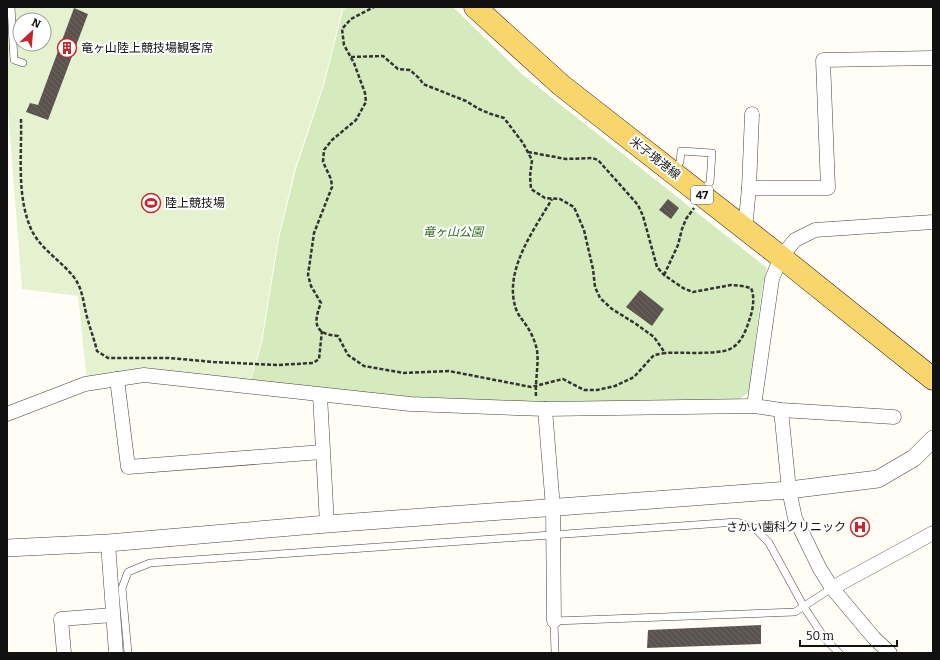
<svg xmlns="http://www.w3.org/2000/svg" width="940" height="660" font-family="Bitter,'Noto Sans JP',serif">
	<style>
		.park { fill: #d5ebbd }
		.pitch { fill: #e6f2cf; fill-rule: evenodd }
		.building { fill: url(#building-back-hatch) }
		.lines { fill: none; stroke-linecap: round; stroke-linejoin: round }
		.service-casing { stroke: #444; stroke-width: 8 }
		.minor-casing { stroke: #444; stroke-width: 15 }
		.tertiary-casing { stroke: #444; stroke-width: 18 }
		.primary-casing { stroke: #222; stroke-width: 23 }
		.path { stroke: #333; stroke-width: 2.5; stroke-dasharray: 4 2; stroke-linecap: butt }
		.service { stroke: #fff; stroke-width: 7 }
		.minor { stroke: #fff; stroke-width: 14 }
		.tertiary { stroke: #fff; stroke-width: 17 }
		.primary { stroke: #f9d66b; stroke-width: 22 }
		.labels { text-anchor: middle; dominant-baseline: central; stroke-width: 4; stroke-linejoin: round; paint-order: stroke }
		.shield { fill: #fff; stroke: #585858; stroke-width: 1 }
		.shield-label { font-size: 11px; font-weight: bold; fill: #111 }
		.poi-label { font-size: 12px; fill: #111; stroke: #fff; text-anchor: start }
		.street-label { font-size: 12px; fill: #111; stroke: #fff }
		.park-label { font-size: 12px; font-style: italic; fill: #2f6b1f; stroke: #fff }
	</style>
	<defs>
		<pattern id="building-back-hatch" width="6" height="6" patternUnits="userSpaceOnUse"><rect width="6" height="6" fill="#5a524d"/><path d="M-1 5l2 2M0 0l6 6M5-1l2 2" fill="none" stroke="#6d6662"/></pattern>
	</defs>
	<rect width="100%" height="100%" fill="#fffdf5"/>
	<polygon class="park" points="347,7 453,7 523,75 767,268 762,289 749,392 738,400 548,402 398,398 251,380 262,343 279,238 296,169 324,85 343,10"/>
	<path class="pitch" d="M7,7H346L342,10L323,85L295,168L278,238L261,343L250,382L87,381L78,296L22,289L7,97ZM20,20H44V44H20Z"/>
	<g class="building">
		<polygon points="74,8 88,14 48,120 26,112 30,103 38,105"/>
		<polygon points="668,199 679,208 671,219 659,210"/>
		<polygon points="640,290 664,309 652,326 626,307"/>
		<polygon points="761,625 761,644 647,648 648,630"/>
	</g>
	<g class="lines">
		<defs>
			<g id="service">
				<polyline points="11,7 14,60 23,63"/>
				<polyline points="673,170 680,162 681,151 712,153 710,182 702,193"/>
				<polyline points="128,653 122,588 128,572 150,563 737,522 755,528 769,543 804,607 825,639 839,653"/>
				<polyline points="555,653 554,621 795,612 832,588"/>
			</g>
			<g id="minor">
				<polyline points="749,188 752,114"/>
				<polyline points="745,229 749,188 828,188 823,60 933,58"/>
				<polyline points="117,379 128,467 322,452"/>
				<polyline points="320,395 327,524"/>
				<polyline points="754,406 772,279 781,257 795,240 815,230 933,222"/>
				<polyline points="545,409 553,508 554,621"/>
				<polyline points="781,410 789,490 795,518 820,569 832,588 874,638 890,653"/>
				<polyline points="7,414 85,384 144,375 410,404 545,409 754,406 781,410 894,417"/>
				<polyline points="108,543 116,653"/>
				<polyline points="832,588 933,533"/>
				<polyline points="64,653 61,619 113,615"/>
			</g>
			<polyline id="tertiary" points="7,548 108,543 327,524 789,490 878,479 914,458 933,439"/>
			<polyline id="primary" points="475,7 561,85 781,257 933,379"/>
		</defs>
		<use href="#service" class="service-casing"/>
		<use href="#minor" class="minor-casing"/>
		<use href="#tertiary" class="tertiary-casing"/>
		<use href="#primary" class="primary-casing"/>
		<g class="path">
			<path d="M351,57L383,56L398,69L410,70L420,79L423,84L466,101L479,109L491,114L504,118L523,143L532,160L530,176L531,189L545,198L560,199L574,207L584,230L593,269L595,287L600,298L612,309L636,324L654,337L665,353L654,355L634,377L615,386L597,390H584L563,379L531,387L449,371L404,373L364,366L348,355L338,336C314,334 313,323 321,303L311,286L308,275L314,233L332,187L331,179L323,162L324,150L332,140L356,120L366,102L365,93L354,63L344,45L342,29L351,19L374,7"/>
			<path d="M21,119C22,155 16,197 32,231C42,250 60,260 73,276C82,287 83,300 86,313C89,326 94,338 97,351L108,358H169L214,362L277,365L313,363L319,359L322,331"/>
			<path d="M528,152L566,159L592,158L598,160L638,205L643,216L657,267L664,275L683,288L693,292L731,285L742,286L751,288C755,297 753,309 750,318C746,330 742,343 730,349C718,355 680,352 665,353"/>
			<polyline points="664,275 678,245 682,229 686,219 694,208"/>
			<path d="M536,396C535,380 539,365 537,350C535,341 531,332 526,325C522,319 518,315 516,309C503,271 534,230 552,199"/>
		</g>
		<use href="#service" class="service"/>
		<use href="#minor" class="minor"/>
		<use href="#tertiary" class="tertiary"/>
		<use href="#primary" class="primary"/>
	</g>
	<defs>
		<symbol id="building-ring" viewBox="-11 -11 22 22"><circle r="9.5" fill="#fff" stroke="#c4262e" stroke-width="1.5"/><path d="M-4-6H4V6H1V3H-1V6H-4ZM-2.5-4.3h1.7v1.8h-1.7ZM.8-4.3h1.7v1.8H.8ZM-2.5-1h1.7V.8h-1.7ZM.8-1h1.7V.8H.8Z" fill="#c4262e"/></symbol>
		<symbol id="stadium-ring" viewBox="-11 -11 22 22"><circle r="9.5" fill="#fff" stroke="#c4262e" stroke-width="1.5"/><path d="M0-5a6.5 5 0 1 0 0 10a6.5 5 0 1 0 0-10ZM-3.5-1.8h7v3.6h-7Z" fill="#c4262e"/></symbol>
		<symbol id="hospital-ring" viewBox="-11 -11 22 22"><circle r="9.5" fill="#fff" stroke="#c4262e" stroke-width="1.5"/><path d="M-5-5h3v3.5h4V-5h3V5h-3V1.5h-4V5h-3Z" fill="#c4262e"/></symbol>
	</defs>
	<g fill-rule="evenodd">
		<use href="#building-ring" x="56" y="37" width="22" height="22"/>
		<use href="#stadium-ring" x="140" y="192" width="22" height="22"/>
		<use href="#hospital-ring" x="849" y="516" width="22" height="22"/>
	</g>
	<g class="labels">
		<rect class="shield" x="691" y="186" width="22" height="18" rx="3"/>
		<g class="shield-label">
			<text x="702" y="195">47</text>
		</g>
		<g class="poi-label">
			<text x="81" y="48">竜ヶ山陸上競技場観客席</text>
			<text x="165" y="203">陸上競技場</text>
			<text x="846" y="527" text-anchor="end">さかい歯科クリニック</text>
		</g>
		<g class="street-label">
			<text transform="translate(655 158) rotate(38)">米子境港線</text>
		</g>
		<g class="park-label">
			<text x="453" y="232">竜ヶ山公園</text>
		</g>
	</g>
	<rect width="940" height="660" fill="none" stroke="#111111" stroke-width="16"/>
	<g transform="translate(32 32) rotate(26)"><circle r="19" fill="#ffffff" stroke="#a0a0a0"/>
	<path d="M0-3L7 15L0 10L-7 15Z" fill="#c4262e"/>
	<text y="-6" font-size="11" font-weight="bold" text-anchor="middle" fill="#111111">N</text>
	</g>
	<path d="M800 640v6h97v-6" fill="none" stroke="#111111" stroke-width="2"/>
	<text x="806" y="640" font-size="12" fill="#111111" stroke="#ffffff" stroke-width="3" paint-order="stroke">50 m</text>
</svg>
